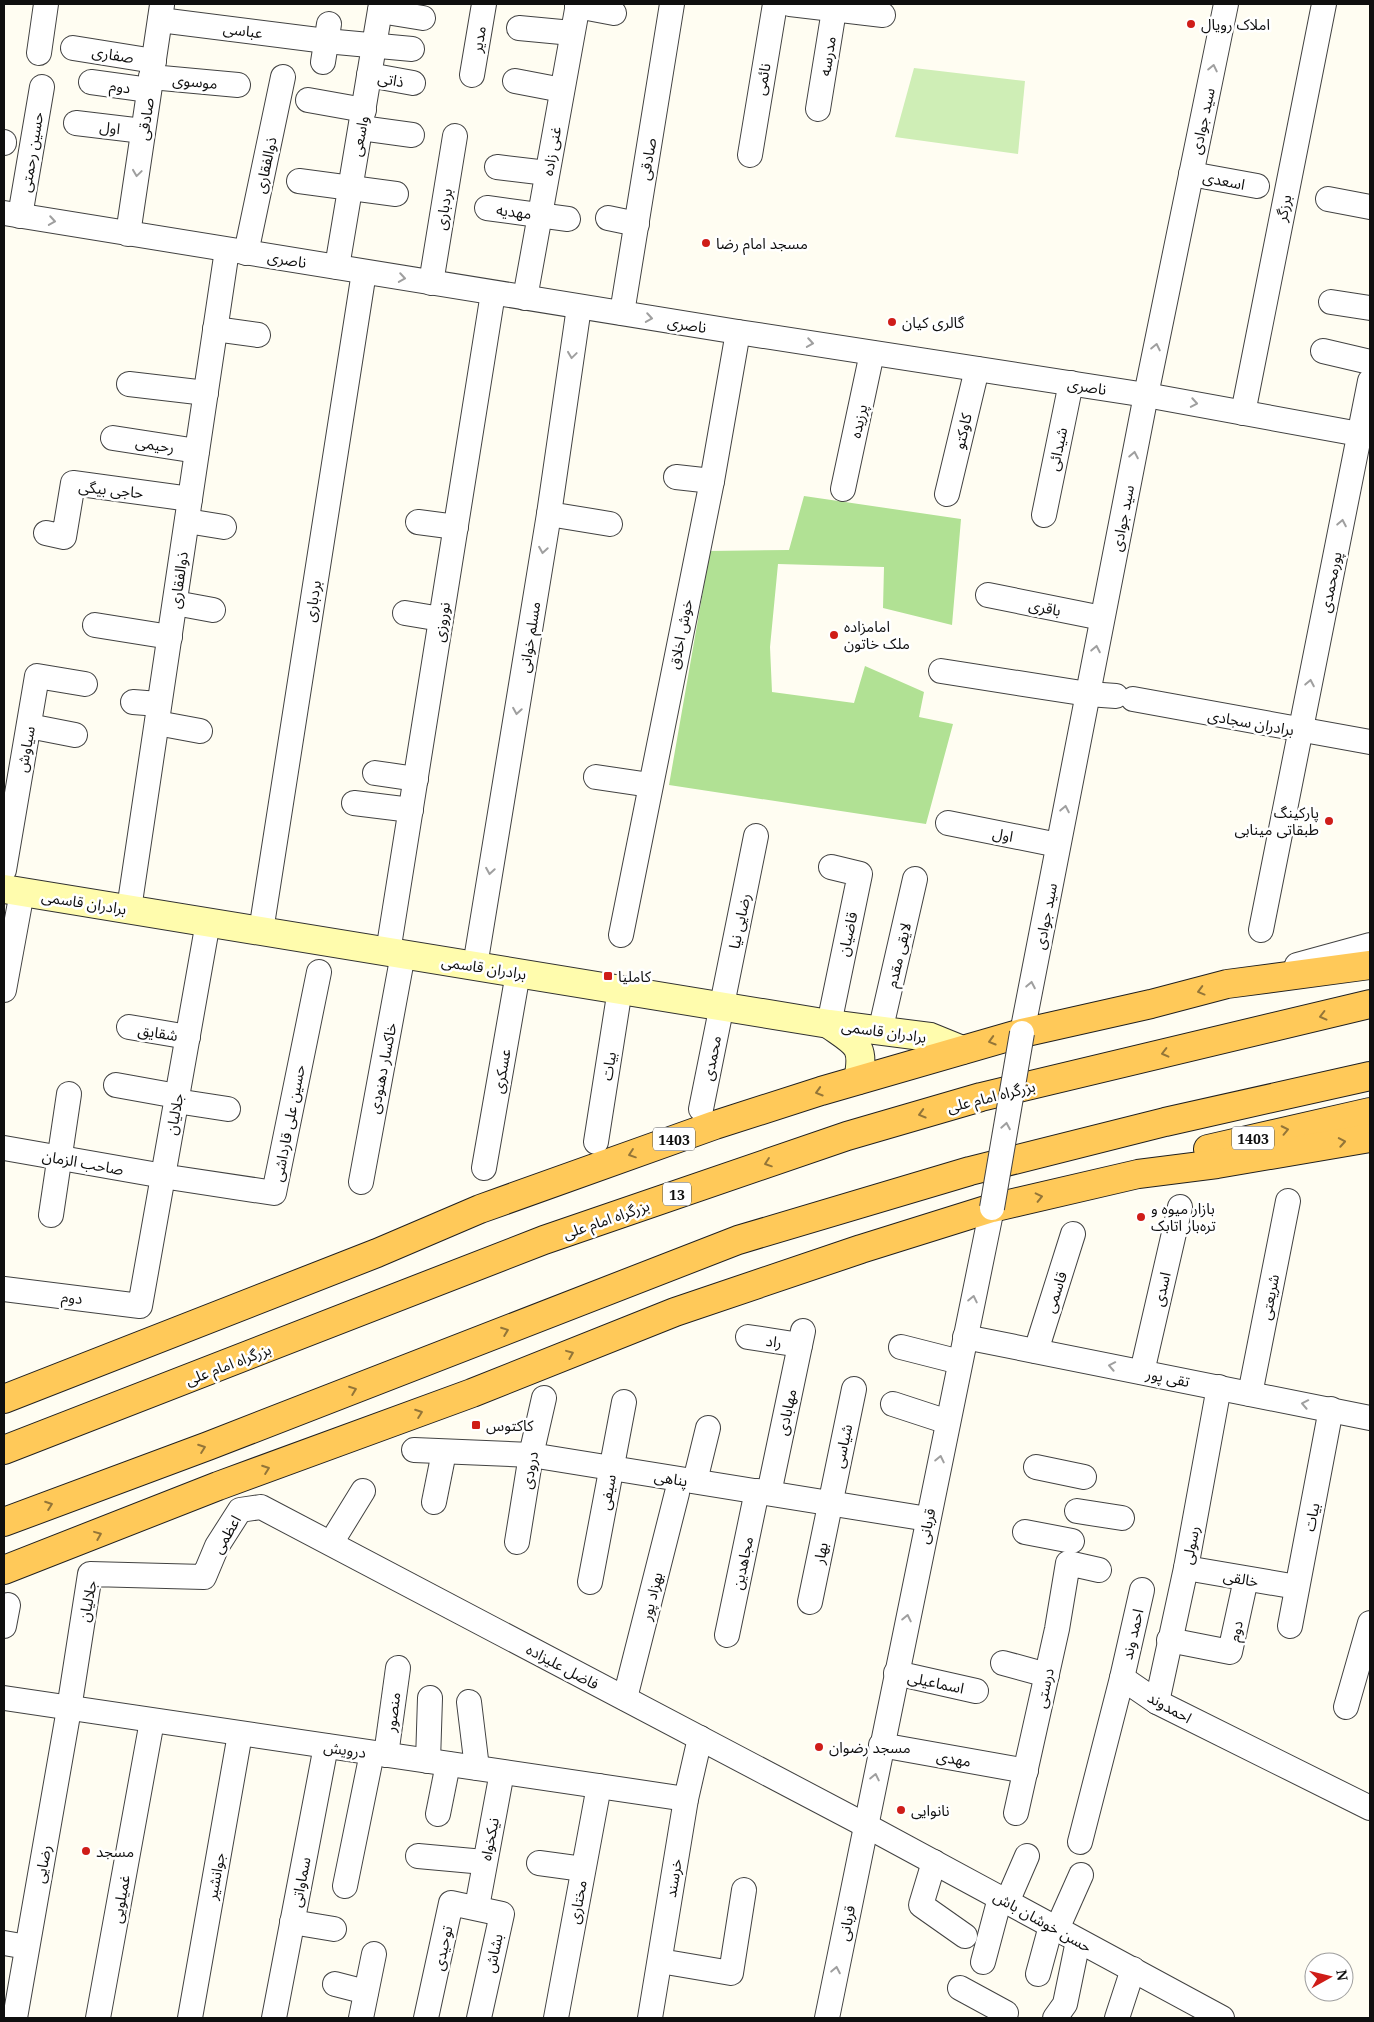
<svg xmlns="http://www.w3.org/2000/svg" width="1374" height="2022" font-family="'Noto Serif','Noto Sans Arabic',serif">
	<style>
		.green { fill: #cfeeb6 }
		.forest { fill: #b1e194 }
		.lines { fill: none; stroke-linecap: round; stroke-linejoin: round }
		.minor-casing { stroke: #424242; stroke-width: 26 }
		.secondary-casing { stroke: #313131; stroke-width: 30 }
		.trunk-casing { stroke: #202020; stroke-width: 30 }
		.minor { stroke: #fff; stroke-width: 24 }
		.secondary { stroke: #fffcad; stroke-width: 28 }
		.trunk { stroke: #ffc959; stroke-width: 28 }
		.minor-bridge-casing { stroke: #424242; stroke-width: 26; stroke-linecap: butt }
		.minor-bridge { stroke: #fff; stroke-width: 24 }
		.oneway { stroke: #9f9f9f }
		.oneway2 { stroke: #937538 }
		.poi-dot { fill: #cf1d18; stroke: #fff; stroke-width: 2 }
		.labels { text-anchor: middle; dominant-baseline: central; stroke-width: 5; stroke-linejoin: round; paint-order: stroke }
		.shield { fill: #fff; stroke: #575757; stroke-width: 1 }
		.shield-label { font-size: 14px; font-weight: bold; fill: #0f0f0f }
		.poi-label { font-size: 15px; fill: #0f0f0f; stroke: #fff; text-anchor: start }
		.street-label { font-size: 15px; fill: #0f0f0f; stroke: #fff }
	</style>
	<rect width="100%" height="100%" fill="#fffdf2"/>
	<polygon class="green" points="914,68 1025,81 1018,154 895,137"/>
	<polygon class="forest" points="804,496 961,519 952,625 883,608 884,567 778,564 770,647 772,692 854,703 865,666 924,692 919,717 953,724 926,824 669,785 710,551 789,550"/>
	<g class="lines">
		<defs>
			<g id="minor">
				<polyline points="790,4 883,15"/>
				<polyline points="577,6 614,13"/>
				<polyline points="380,11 423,18"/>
				<polyline points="160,20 326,41 412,49"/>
				<polyline points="519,28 572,33"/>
				<polyline points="73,48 154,61"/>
				<polyline points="39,53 46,4"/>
				<polyline points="323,62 329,24"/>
				<polyline points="369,75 413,83"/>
				<polyline points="472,75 484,4"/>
				<polyline points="151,77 238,85"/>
				<polyline points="515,81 562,90"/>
				<polyline points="91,82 149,90"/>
				<polyline points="308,100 364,110"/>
				<polyline points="818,109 835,4"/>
				<polyline points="76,123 143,131"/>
				<polyline points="361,128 412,135"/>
				<polyline points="4,142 4,143"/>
				<polyline points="750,155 775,4"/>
				<polyline points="497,167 547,173"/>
				<polyline points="1191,174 1257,186"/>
				<polyline points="299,181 396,194"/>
				<polyline points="1328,199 1370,207"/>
				<polyline points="487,208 568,219"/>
				<polyline points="4,213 738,332 1146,395 1370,436"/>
				<polyline points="20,216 42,87"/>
				<polyline points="608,218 637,224"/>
				<polyline points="128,234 162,5"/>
				<polyline points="246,253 283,77"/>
				<polyline points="337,267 381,4"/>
				<polyline points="431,283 455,136"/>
				<polyline points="525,298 578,4"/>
				<polyline points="1331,302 1370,308"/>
				<polyline points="622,313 672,4"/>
				<polyline points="215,329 258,335"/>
				<polyline points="1323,351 1370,362"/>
				<polyline points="129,384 206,393"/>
				<polyline points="1243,413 1324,4"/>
				<polyline points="113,438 197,451"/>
				<polyline points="676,477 712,481"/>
				<polyline points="843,489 872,353"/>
				<polyline points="947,494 977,369"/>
				<polyline points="549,514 610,524"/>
				<polyline points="1044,515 1071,383"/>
				<polyline points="187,521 224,527"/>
				<polyline points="418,522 456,527"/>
				<polyline points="46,533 64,537 73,483 190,499"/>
				<polyline points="988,595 1102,618"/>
				<polyline points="175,603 213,610"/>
				<polyline points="405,613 441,619"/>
				<polyline points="95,625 170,637"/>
				<polyline points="941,671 1088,694 1116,696"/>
				<polyline points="1133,699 1370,742"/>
				<polyline points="133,702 159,704"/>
				<polyline points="157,723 200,731"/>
				<polyline points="29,726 75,735"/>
				<polyline points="375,773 416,779"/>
				<polyline points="596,777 650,785"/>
				<polyline points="354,803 411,810"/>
				<polyline points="948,823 1058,845"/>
				<polyline points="4,870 37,676 85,684"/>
				<polyline points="129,909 227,250"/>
				<polyline points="1261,930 1370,381"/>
				<polyline points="261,931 364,272"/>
				<polyline points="621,935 712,481 738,332"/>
				<polyline points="388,952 493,293"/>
				<polyline points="1297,965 1370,945"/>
				<polyline points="475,966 549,514 579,307"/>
				<polyline points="4,990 22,892"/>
				<polyline points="829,1024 860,874 831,867"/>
				<polyline points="129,1027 188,1037"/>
				<polyline points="880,1032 915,879"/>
				<polyline points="1022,1033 1146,395 1226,4"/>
				<polyline points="116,1085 177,1096"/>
				<polyline points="176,1101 228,1109"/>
				<polyline points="701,1109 756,836"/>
				<polyline points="596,1142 620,989"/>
				<polyline points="4,1148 175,1178 274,1193 319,972"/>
				<polyline points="484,1168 518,973"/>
				<polyline points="361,1182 403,954"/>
				<polyline points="51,1215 69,1094"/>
				<polyline points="4,1289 140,1306 208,922"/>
				<polyline points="748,1337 800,1345"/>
				<polyline points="965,1337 1370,1418"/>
				<polyline points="901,1347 960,1362"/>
				<polyline points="1036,1351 1073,1234"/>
				<polyline points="1142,1372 1180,1207"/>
				<polyline points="1250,1394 1288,1201"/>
				<polyline points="893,1404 948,1422"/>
				<polyline points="414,1450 531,1455 928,1519"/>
				<polyline points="1036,1467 1084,1477"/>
				<polyline points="695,1481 708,1428"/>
				<polyline points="769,1493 803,1331"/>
				<polyline points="434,1502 444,1452"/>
				<polyline points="1077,1511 1122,1518"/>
				<polyline points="1025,1532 1072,1541"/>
				<polyline points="517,1542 531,1455 544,1398"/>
				<polyline points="331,1543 363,1491"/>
				<polyline points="1186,1568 1297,1587"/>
				<polyline points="590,1582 624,1402"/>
				<polyline points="810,1602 854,1389"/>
				<polyline points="4,1626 8,1605"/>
				<polyline points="1290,1626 1331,1409"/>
				<polyline points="727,1635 757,1491"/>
				<polyline points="1169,1640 1230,1652 1246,1579"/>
				<polyline points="1003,1663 1047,1675"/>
				<polyline points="896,1673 976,1691"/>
				<polyline points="1122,1678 1142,1590"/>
				<polyline points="4,1698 686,1799"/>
				<polyline points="625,1698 677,1493"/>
				<polyline points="469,1702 477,1768"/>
				<polyline points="1157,1702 1186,1568 1219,1387"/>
				<polyline points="1346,1707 1370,1623"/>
				<polyline points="881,1745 1026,1771"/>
				<polyline points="386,1755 398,1668"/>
				<polyline points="428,1761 430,1698"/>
				<polyline points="1016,1813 1057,1629 1068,1563 1099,1570"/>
				<polyline points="438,1814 448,1764"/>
				<polyline points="1080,1842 1122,1678 1157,1702 1370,1808"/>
				<polyline points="418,1856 484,1862"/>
				<polyline points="934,1862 921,1905 965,1936"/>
				<polyline points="539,1863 583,1869"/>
				<polyline points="345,1886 372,1753"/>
				<polyline points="1007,1902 1027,1856"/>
				<polyline points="477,1907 502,1772"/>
				<polyline points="292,1922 334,1929"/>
				<polyline points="1057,1929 1081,1875"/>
				<polyline points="4,1943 27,1947"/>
				<polyline points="660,1961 731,1973 744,1890"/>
				<polyline points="983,1962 1000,1898"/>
				<polyline points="1038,1974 1051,1926"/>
				<polyline points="335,1984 366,1992"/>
				<polyline points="960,1988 1006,2013 1003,2018"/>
				<polyline points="15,2018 69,1709 90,1574 204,1577 217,1546 240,1510 261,1507 865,1825 1222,2018"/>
				<polyline points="98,2018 152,1721"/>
				<polyline points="190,2018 240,1734"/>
				<polyline points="274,2018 326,1746"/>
				<polyline points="361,2018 374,1954"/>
				<polyline points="426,2018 451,1903 502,1914 479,2018"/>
				<polyline points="556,2018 599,1786"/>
				<polyline points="650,2018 686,1799 700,1738"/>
				<polyline points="827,2018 992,1208"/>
				<polyline points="1055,2018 1065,2004 1078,1941"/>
				<polyline points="1117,2018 1133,1969"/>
			</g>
			<g id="secondary">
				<polyline points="4,889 829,1024 930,1037 962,1050"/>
				<path d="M830,1025C857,1044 865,1045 858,1080"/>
			</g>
			<g id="trunk">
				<polyline points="1208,1149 1370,1112"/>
				<polyline points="4,1399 377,1253 480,1209 715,1125 821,1091 1022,1033 1151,1004 1227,984 1370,965"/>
				<polyline points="4,1450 544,1240 847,1136 981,1097 1370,1004"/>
				<polyline points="4,1522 208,1446 738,1240 970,1171 1165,1122 1370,1076"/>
				<polyline points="4,1570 218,1486 472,1393 675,1312 861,1249 992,1208 1138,1174 1217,1164 1370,1138"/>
			</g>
		</defs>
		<use href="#minor" class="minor-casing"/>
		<use href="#secondary" class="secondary-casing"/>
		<use href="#trunk" class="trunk-casing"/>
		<use href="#minor" class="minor"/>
		<use href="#secondary" class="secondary"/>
		<use href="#trunk" class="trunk"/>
		<defs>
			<polyline id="minor-bridge" points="992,1208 1022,1033"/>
		</defs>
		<use href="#minor-bridge" class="minor-bridge-casing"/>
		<use href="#minor-bridge" class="minor-bridge"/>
	</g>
	<defs><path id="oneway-chevron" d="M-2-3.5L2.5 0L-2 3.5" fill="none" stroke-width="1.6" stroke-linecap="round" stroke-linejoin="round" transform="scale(1.25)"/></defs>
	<g class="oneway">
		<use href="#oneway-chevron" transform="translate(1213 68) rotate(-78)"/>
		<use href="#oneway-chevron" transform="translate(137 173) rotate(98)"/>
		<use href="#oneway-chevron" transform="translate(52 221) rotate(9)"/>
		<use href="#oneway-chevron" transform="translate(402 278) rotate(9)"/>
		<use href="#oneway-chevron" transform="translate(649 318) rotate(9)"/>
		<use href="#oneway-chevron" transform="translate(810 343) rotate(9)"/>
		<use href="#oneway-chevron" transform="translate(1156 347) rotate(-78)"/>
		<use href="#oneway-chevron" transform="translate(572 355) rotate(98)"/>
		<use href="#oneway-chevron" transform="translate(1194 403) rotate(10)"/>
		<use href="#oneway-chevron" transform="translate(1134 455) rotate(-79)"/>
		<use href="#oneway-chevron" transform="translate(1342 523) rotate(-79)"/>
		<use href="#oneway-chevron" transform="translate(543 550) rotate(99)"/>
		<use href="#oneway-chevron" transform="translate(1096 649) rotate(-79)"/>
		<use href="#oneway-chevron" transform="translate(1310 683) rotate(-79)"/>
		<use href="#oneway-chevron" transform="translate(517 711) rotate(99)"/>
		<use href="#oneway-chevron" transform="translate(1065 809) rotate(-79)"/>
		<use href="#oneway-chevron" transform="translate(490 871) rotate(99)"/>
		<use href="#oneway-chevron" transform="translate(1031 985) rotate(-79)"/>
		<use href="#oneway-chevron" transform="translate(1006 1126) rotate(-80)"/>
		<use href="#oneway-chevron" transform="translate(973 1299) rotate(-78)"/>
		<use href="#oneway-chevron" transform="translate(1112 1366) rotate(-169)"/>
		<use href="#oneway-chevron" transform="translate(1305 1404) rotate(-169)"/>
		<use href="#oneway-chevron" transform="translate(940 1459) rotate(-78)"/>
		<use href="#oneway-chevron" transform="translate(907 1618) rotate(-78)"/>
		<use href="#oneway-chevron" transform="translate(875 1777) rotate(-78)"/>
		<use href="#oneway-chevron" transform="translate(836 1970) rotate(-79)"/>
	</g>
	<g class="oneway2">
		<use href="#oneway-chevron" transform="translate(1201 991) rotate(165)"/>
		<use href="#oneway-chevron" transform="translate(1323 1016) rotate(166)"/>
		<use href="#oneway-chevron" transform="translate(992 1041) rotate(164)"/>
		<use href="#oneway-chevron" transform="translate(1165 1053) rotate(166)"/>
		<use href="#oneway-chevron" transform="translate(819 1092) rotate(163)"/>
		<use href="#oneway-chevron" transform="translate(922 1114) rotate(164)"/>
		<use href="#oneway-chevron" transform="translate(1285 1130) rotate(-12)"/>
		<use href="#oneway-chevron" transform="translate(1342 1142) rotate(-10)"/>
		<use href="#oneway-chevron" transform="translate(632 1154) rotate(161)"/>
		<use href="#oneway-chevron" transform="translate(768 1163) rotate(161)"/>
		<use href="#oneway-chevron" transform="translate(1039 1197) rotate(-13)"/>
		<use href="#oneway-chevron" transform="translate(505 1331) rotate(-21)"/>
		<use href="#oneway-chevron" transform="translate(570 1354) rotate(-22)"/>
		<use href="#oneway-chevron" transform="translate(353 1390) rotate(-21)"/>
		<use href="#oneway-chevron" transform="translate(419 1413) rotate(-20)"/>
		<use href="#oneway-chevron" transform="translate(202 1448) rotate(-20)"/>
		<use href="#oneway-chevron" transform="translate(266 1469) rotate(-20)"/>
		<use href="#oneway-chevron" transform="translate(49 1505) rotate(-20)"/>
		<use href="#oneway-chevron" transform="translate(98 1535) rotate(-22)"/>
	</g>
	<g class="poi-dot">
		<circle cx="1191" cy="24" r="5"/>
		<circle cx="706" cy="243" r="5"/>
		<circle cx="892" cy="322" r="5"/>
		<circle cx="834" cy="635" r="5"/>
		<circle cx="1329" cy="821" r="5"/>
		<rect x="603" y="971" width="10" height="10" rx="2.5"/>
		<circle cx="1141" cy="1217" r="5"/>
		<rect x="471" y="1420" width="10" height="10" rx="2.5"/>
		<circle cx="819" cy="1747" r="5"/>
		<circle cx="901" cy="1810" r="5"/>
		<circle cx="86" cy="1851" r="5"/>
	</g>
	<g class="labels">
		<g class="shield">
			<rect x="1232" y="1126.5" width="42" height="23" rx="4"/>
			<rect x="653" y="1127.5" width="42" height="23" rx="4"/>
			<rect x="663" y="1182.5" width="28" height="23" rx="4"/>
		</g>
		<g class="shield-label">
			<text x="1253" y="1138">1403</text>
			<text x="674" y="1139">1403</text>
			<text x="677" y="1194">13</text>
		</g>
		<g class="poi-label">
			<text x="1201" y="24">املاک رویال</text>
			<text x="716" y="243">مسجد امام رضا</text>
			<text x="902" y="322">گالری کیان</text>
			<text x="844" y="626">امامزاده<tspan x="844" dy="17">ملک خاتون</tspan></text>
			<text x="1319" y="812" text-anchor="end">پارکینگ<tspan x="1319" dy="17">طبقاتی مینابی</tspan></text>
			<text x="618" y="976">کاملیا</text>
			<text x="1151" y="1208">بازار میوه و<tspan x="1151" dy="17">تره‌بار اتابک</tspan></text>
			<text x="486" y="1425">کاکتوس</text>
			<text x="829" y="1747">مسجد رضوان</text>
			<text x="911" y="1810">نانوایی</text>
			<text x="96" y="1851">مسجد</text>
		</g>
		<g class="street-label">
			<text transform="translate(243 30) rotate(7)">عباسی</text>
			<text transform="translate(478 39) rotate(-80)">مدیر</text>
			<text transform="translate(113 54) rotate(9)">صفاری</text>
			<text transform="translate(827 56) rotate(-81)">مدرسه</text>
			<text transform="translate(391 79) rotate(10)">ذاتی</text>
			<text transform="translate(762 79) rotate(-80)">نائمی</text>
			<text transform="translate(195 81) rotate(5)">موسوی</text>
			<text transform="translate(120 86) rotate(8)">دوم</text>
			<text transform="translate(145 119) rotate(-82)">صادقی</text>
			<text transform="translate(1202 121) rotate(-78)">سید جوادی</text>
			<text transform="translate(110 127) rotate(7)">اول</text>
			<text transform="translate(359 136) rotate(-80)">واسعی</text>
			<text transform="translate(551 151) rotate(-80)">غنی زاده</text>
			<text transform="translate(31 152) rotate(-81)">حسین رحمتی</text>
			<text transform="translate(647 159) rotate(-81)">صادقی</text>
			<text transform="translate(265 165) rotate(-78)">ذوالفقاری</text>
			<text transform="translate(1224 180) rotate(11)">اسعدی</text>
			<text transform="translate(1283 208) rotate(-79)">برزگر</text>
			<text transform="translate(443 209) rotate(-81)">بردباری</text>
			<text transform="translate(514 211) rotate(7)">مهدیه</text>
			<text transform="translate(287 259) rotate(9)">ناصری</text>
			<text transform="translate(687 324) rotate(9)">ناصری</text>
			<text transform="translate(1087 386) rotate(9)">ناصری</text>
			<text transform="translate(858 421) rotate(-78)">پرزیده</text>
			<text transform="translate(962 431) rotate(-77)">کاوکتو</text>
			<text transform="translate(155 444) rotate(9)">رحیمی</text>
			<text transform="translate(1057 449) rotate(-78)">شیدائی</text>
			<text transform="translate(111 489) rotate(6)">حاجی بیگی</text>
			<text transform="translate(1122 518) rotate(-79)">سید جوادی</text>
			<text transform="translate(178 580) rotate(-82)">ذوالفقاری</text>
			<text transform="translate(1330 582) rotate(-79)">پورمحمدی</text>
			<text transform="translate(312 601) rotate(-81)">بردباری</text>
			<text transform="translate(1045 607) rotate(11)">باقری</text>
			<text transform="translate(441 622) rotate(-81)">نوروزی</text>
			<text transform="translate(680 634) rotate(-79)">خوش اخلاق</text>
			<text transform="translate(529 637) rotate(-81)">مسلم خوانی</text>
			<text transform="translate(1251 722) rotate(10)">برادران سجادی</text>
			<text transform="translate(25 749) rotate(-80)">سیاوش</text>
			<text transform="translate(1003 834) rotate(11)">اول</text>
			<text transform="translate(84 902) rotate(9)">برادران قاسمی</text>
			<text transform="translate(1045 916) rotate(-79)">سید جوادی</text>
			<text transform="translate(739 921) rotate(-78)">رضایی نیا</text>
			<text transform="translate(847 934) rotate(-78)">قاضیان</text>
			<text transform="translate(898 955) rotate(-77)">لایقی مقدم</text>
			<text transform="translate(484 967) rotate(9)">برادران قاسمی</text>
			<text transform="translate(884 1031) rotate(8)">برادران قاسمی</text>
			<text transform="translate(158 1032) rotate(9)">شقایق</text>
			<text transform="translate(711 1058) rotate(-79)">محمدی</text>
			<text transform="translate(608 1066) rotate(-81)">بیات</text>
			<text transform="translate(382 1068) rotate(-79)">خاکسار دهنودی</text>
			<text transform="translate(501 1071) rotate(-80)">عسکری</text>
			<text transform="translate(991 1096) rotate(-14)">بزرگراه امام علی</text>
			<text transform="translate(174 1114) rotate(-80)">جلالیان</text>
			<text transform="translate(288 1123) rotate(-79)">حسین علی قارداشی</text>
			<text transform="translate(83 1162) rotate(10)">صاحب الزمان</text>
			<text transform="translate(606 1219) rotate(-19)">بزرگراه امام علی</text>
			<text transform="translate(1161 1289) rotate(-77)">اسدی</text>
			<text transform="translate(1055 1292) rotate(-72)">قاسمی</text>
			<text transform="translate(72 1297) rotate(7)">دوم</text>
			<text transform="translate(1269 1297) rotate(-79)">شریعتی</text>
			<text transform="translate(774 1341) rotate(8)">راد</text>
			<text transform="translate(228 1364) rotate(-21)">بزرگراه امام علی</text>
			<text transform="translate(1168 1377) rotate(11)">تقی پور</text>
			<text transform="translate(786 1412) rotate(-78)">مهابادی</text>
			<text transform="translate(842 1446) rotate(-78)">شیاسی</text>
			<text transform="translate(529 1470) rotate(-80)">درودی</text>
			<text transform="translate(671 1478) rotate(9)">پناهی</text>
			<text transform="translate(607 1492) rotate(-80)">سیفی</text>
			<text transform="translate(1311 1517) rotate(-79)">بیات</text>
			<text transform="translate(926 1526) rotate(-78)">قربانی</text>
			<text transform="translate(226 1534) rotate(-60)">اعظمی</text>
			<text transform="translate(1190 1545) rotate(-79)">رسولی</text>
			<text transform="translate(820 1553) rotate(-79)">بهار</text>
			<text transform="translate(742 1563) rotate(-78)">مجاهدین</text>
			<text transform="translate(1241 1578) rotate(10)">خالقی</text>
			<text transform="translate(651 1596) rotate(-76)">بهزاد پور</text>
			<text transform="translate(87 1601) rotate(-79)">جلالیان</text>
			<text transform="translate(1235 1631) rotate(-78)">دوم</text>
			<text transform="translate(1132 1634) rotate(-77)">احمد وند</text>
			<text transform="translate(563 1666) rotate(28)">فاضل علیزاده</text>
			<text transform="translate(936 1682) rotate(12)">اسماعیلی</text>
			<text transform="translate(1044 1688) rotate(-78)">درستی</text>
			<text transform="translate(1170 1707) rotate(29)">احمدوند</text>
			<text transform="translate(392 1712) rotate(-83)">منصور</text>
			<text transform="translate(345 1749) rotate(8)">درویش</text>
			<text transform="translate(954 1758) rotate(10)">مهدی</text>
			<text transform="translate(489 1839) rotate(-79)">نیکخواه</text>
			<text transform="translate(42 1864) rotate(-80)">رضایی</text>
			<text transform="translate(215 1876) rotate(-80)">جوانشیر</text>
			<text transform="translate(673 1878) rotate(-81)">خرسند</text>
			<text transform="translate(300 1882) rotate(-79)">سماواتی</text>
			<text transform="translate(120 1899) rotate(-80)">غمیلویی</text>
			<text transform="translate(577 1902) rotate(-80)">مختاری</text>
			<text transform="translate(1043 1921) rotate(29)">حسن خوشان باش</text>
			<text transform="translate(846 1923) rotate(-79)">قربانی</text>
			<text transform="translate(442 1948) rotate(-78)">توحیدی</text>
			<text transform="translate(493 1953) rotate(-78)">بشاش</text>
		</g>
	</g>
	<rect width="1374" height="2022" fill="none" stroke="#0f0f0f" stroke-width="10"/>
	<g transform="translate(1329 1977) rotate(82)"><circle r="24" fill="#ffffff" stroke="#9f9f9f"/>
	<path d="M0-4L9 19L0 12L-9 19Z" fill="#cf1d18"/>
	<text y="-8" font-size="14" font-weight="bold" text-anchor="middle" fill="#0f0f0f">N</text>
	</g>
</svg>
